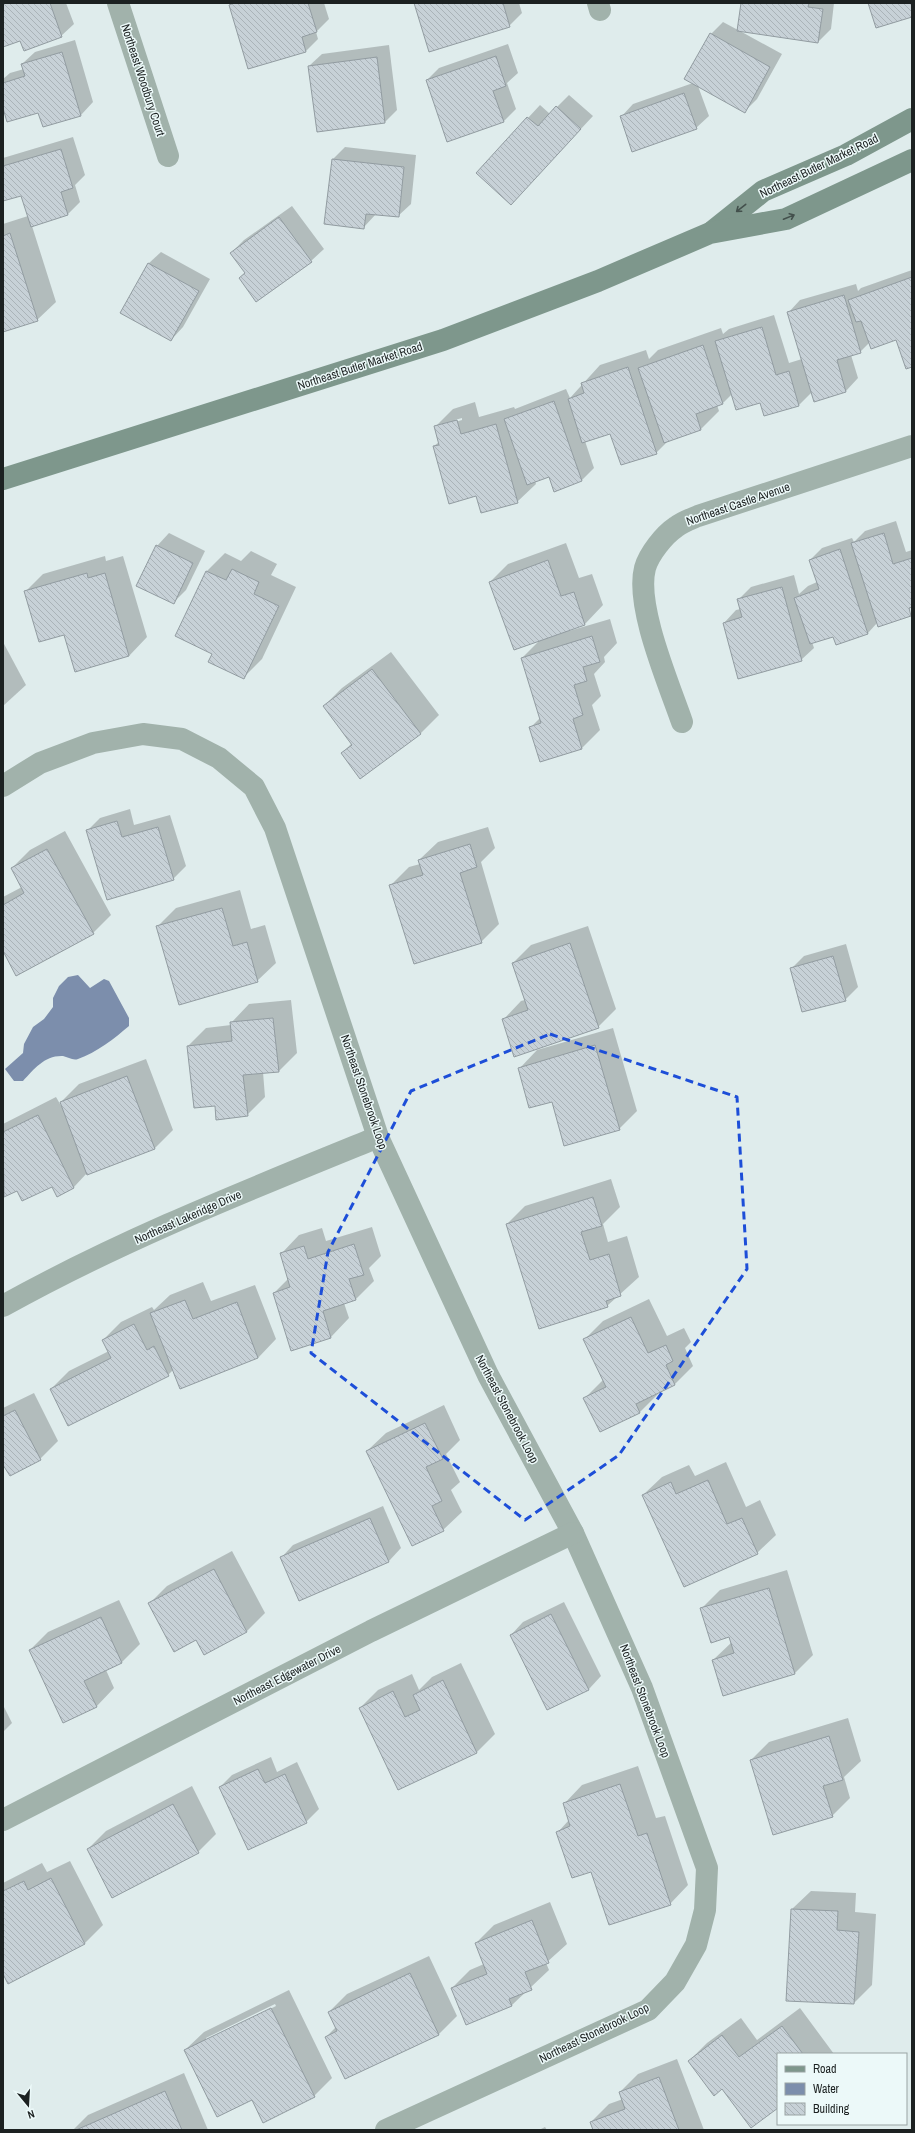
<svg xmlns="http://www.w3.org/2000/svg" width="915" height="2133" font-family="'Archivo Narrow',sans-serif">
	<style>
		.water { fill: #7c8eac }
		.shadow { fill: #0003; fill-rule: evenodd }
		.building { fill: url(#building-back-hatch); stroke: #929ca1 }
		.lines { fill: none; stroke-linecap: round; stroke-linejoin: round }
		.street { stroke: #a1b2ab; stroke-width: 22 }
		.secondary { stroke: #7e978c; stroke-width: 22 }
		.oneway { stroke: #43504c }
		.marked { fill: none; stroke: #1d4ed8; stroke-width: 3; stroke-dasharray: 8 5; stroke-linejoin: round }
		.labels { text-anchor: middle; dominant-baseline: central; stroke-width: 3; stroke-linejoin: round; paint-order: stroke }
		.street-label { font-size: 12px; fill: #1c2121; stroke: #ecf9f9 }
	</style>
	<defs>
		<pattern id="building-back-hatch" width="6" height="6" patternUnits="userSpaceOnUse"><rect width="6" height="6" fill="#c7d1d7"/><path d="M-1 5l2 2M0 0l6 6M5-1l2 2" fill="none" stroke="#aab3b8"/></pattern>
	</defs>
	<rect width="100%" height="100%" fill="#dfecec"/>
	<path class="water" d="M78,975L90,988L104,979L109,981L129,1018V1026C115,1038 96,1053 78,1059C73,1061 68,1057 63,1056C45,1055 34,1069 23,1081H14L5,1069L23,1053L24,1044L33,1027L44,1019L53,1007V998L59,986L68,977Z"/>
	<g class="shadow">
		<polygon points="3,3 66,3 74,24 61,36 20,40 3,46"/>
		<polygon points="232,3 324,3 329,19 316,32 318,39 306,51 230,5"/>
		<polygon points="415,3 519,3 522,13 509,26"/>
		<polygon points="742,3 834,3 831,29 818,42 740,31 782,54 757,99 745,111 698,86 709,116 696,128 621,117 633,104 693,83 711,34 723,22 738,30"/>
		<polygon points="75,40 93,102 81,115 39,112 3,105 3,79 10,73 24,69 22,64 35,52"/>
		<polygon points="508,44 518,73 507,83 516,109 504,121 448,140 427,80 439,68"/>
		<polygon points="389,45 397,110 385,122 309,66 322,54"/>
		<polygon points="569,95 593,116 523,191 477,173 540,105 550,114"/>
		<polygon points="73,137 85,175 75,185 80,202 68,214 32,226 56,302 37,320 3,331 3,224 28,216 22,194 3,200 3,158"/>
		<polygon points="345,147 416,155 411,204 398,216 376,214 364,227 332,160"/>
		<polygon points="292,206 324,249 311,261 240,278 245,272 231,253 244,240"/>
		<polygon points="161,252 210,279 183,327 171,340 148,264"/>
		<path d="M912,270V366L896,339L870,342L860,352L851,355L858,378L846,391L814,400L812,392L799,405L761,402L732,394L723,403L717,405L719,411L701,429L669,440L656,453L611,432L585,441L594,468L582,480L554,490L549,476L535,481L536,484L517,502L477,495L434,446L439,442L435,427L453,409L475,402L479,417L514,407L515,409L566,389L570,398L600,365L646,350L649,359L658,350L721,328L723,334L729,329L774,315L789,363L802,359L788,313L800,300L856,284L858,291L861,288ZM462,418V420L455,422V420Z"/>
		<polygon points="896,521 906,552 912,550 910,615 877,623 868,633 836,643 833,635 812,642 814,648 801,660 724,623 736,610 741,609 738,600 751,587 794,575 799,594 808,586 817,582 810,560 822,548 852,538 854,542 865,531"/>
		<polygon points="169,533 205,551 186,590 173,603 157,546"/>
		<polygon points="566,543 579,578 592,574 603,605 585,624 568,630 569,631 610,619 617,643 604,657 605,662 594,674 601,696 592,705 600,730 582,748 541,761 531,727 541,717 522,658 541,639 490,582 508,564"/>
		<polygon points="251,551 277,564 271,575 296,587 262,659 244,677 213,653 176,636 207,571 225,553 241,561"/>
		<polygon points="105,556 106,561 123,556 147,637 129,656 76,671 65,634 25,592 43,574"/>
		<polygon points="3,642 26,685 3,706"/>
		<polygon points="391,652 439,715 420,734 342,753 352,743 324,706 342,688"/>
		<polygon points="130,809 134,825 170,815 186,866 173,879 88,830 100,818"/>
		<polygon points="488,827 495,848 481,862 499,924 481,942 391,885 409,867 420,864 419,860 438,842"/>
		<polygon points="65,831 111,915 93,933 3,953 3,897 22,887 12,868 30,850"/>
		<polygon points="240,890 251,929 265,925 276,963 257,981 157,927 176,908"/>
		<polygon points="588,926 616,1009 598,1027 503,1020 521,1001 525,1000 513,963 531,945"/>
		<polygon points="846,944 858,987 845,1000 791,969 804,956"/>
		<polygon points="291,1000 297,1053 279,1071 263,1072 265,1097 247,1115 188,1046 206,1028 231,1025 231,1023 249,1004"/>
		<polygon points="613,1028 637,1111 619,1129 519,1069 537,1050"/>
		<polygon points="146,1059 173,1130 155,1148 87,1173 74,1187 57,1196 52,1185 18,1190 5,1196 3,1192 3,1124 56,1097 63,1109 61,1102 79,1084"/>
		<polygon points="611,1179 620,1207 603,1224 608,1242 627,1236 639,1277 607,1306 507,1224 525,1206"/>
		<polygon points="372,1227 381,1256 369,1268 374,1281 355,1300 344,1303 349,1318 331,1337 292,1349 274,1293 289,1278 281,1254 299,1235 322,1228 326,1241"/>
		<polygon points="203,1282 211,1301 255,1285 276,1339 258,1358 173,1370 168,1375 51,1389 69,1371 109,1351 103,1340 121,1322 152,1307 154,1310 170,1295"/>
		<polygon points="649,1299 667,1336 684,1328 691,1342 685,1348 693,1366 675,1384 657,1392 658,1394 640,1412 601,1431 585,1398 603,1380 585,1339 603,1321"/>
		<polygon points="34,1393 58,1441 40,1459 3,1464 3,1408"/>
		<polygon points="444,1405 460,1440 446,1454 460,1482 451,1490 462,1512 443,1530 367,1451 386,1433"/>
		<polygon points="726,1462 746,1507 760,1500 776,1535 757,1553 643,1495 662,1477 689,1465 695,1476"/>
		<polygon points="383,1506 401,1548 389,1561 299,1600 281,1558 293,1545"/>
		<polygon points="232,1551 265,1613 247,1631 196,1639 149,1604 167,1586"/>
		<polygon points="787,1570 813,1655 795,1673 724,1695 713,1660 732,1642 730,1636 702,1608 720,1590"/>
		<polygon points="119,1600 140,1644 122,1662 106,1670 114,1688 96,1707 30,1650 48,1632"/>
		<polygon points="564,1602 601,1676 589,1689 548,1709 511,1635 523,1622"/>
		<polygon points="461,1663 495,1734 477,1752 360,1708 378,1690 412,1674 419,1690 432,1677"/>
		<polygon points="3,1705 12,1723 3,1732"/>
		<polygon points="848,1718 861,1761 844,1777 850,1798 832,1816 751,1760 769,1742"/>
		<polygon points="271,1757 277,1772 297,1762 319,1809 306,1822 248,1849 220,1787 232,1775"/>
		<polygon points="638,1766 656,1818 665,1816 688,1885 670,1904 558,1832 569,1820 564,1804 582,1785"/>
		<polygon points="192,1786 216,1834 198,1852 88,1849 106,1831"/>
		<polygon points="70,1861 103,1925 85,1943 3,1971 3,1883 42,1863 47,1872"/>
		<polygon points="811,1891 856,1893 855,1912 876,1914 872,1985 854,2003 787,2000 792,1909"/>
		<polygon points="550,1902 567,1944 546,1963 549,1970 512,2005 466,2023 452,1988 470,1970 484,1964 476,1943 494,1925"/>
		<polygon points="429,1956 457,2016 439,2034 346,2078 326,2037 336,2027 329,2012 347,1994"/>
		<path d="M289,1990L332,2078L314,2096L253,2099L185,2050L204,2032ZM275,2004L276,2006L206,2041V2038Z"/>
		<polygon points="800,2008 834,2054 778,2054 778,2107 723,2088 689,2061 707,2043 741,2018 757,2040"/>
		<polygon points="677,2059 704,2130 594,2130 591,2122 609,2104 623,2099 620,2092 638,2074"/>
		<polygon points="184,2073 208,2130 73,2130 88,2115"/>
		<polygon points="545,2127 547,2130 539,2130"/>
	</g>
	<g class="building">
		<polygon points="3,3 50,3 62,37 24,51 20,41 3,47"/>
		<polygon points="234,3 308,3 317,32 302,37 306,52 248,69 229,5"/>
		<polygon points="414,3 503,3 510,27 429,52"/>
		<polygon points="741,3 809,3 808,7 823,9 818,43 737,31"/>
		<polygon points="868,3 912,3 912,17 876,28"/>
		<polygon points="710,33 770,67 745,113 684,79"/>
		<polygon points="62,52 81,116 43,127 38,113 7,122 3,108 3,83 25,76 21,64"/>
		<polygon points="496,56 506,86 493,91 504,122 447,142 426,80"/>
		<polygon points="377,57 385,123 317,132 308,66"/>
		<polygon points="684,93 697,129 632,152 620,116"/>
		<polygon points="556,106 581,129 511,205 476,173 527,117 538,126"/>
		<polygon points="61,149 73,188 61,192 68,215 31,227 21,196 3,201 3,166"/>
		<polygon points="332,159 404,167 399,217 366,214 364,229 324,224"/>
		<polygon points="279,217 312,262 256,302 239,278 245,273 230,253"/>
		<polygon points="10,233 38,321 3,332 3,236"/>
		<polygon points="148,263 199,291 171,341 120,313"/>
		<polygon points="912,277 912,367 906,369 896,340 871,349 861,321 856,322 848,300"/>
		<polygon points="844,295 861,353 837,360 846,392 814,402 787,312"/>
		<polygon points="762,327 776,375 789,371 799,406 764,416 760,403 736,410 715,341"/>
		<polygon points="703,345 723,404 696,414 701,430 664,443 638,368"/>
		<polygon points="628,367 657,454 621,465 610,434 582,443 568,399 584,393 581,383"/>
		<polygon points="554,401 582,481 554,492 549,477 527,485 504,419"/>
		<polygon points="457,420 461,434 496,424 518,503 481,513 476,496 449,504 433,446 439,445 434,426"/>
		<polygon points="884,533 893,564 912,558 912,607 909,608 911,616 878,627 851,543"/>
		<polygon points="156,545 193,563 174,604 136,586"/>
		<polygon points="840,549 868,634 836,645 833,637 810,644 794,598 819,589 809,560"/>
		<polygon points="548,560 561,596 574,592 585,625 514,650 489,582"/>
		<polygon points="232,569 259,582 254,594 279,606 244,679 208,662 212,654 175,636 206,571 226,580"/>
		<polygon points="87,573 88,578 105,573 129,656 75,672 64,635 39,642 24,591"/>
		<polygon points="782,587 802,661 738,679 723,623 742,617 737,599"/>
		<polygon points="592,636 600,662 583,667 587,681 574,685 583,715 573,719 582,749 540,762 529,727 541,723 521,658"/>
		<polygon points="372,669 421,734 360,779 341,753 352,745 323,706"/>
		<polygon points="117,821 122,837 158,827 174,880 107,900 86,830"/>
		<polygon points="470,844 477,867 460,873 482,943 414,964 389,885 423,875 418,860"/>
		<polygon points="47,849 94,934 16,976 3,951 3,905 24,893 11,868"/>
		<polygon points="222,908 233,946 247,942 258,982 179,1005 156,926"/>
		<polygon points="570,943 599,1028 514,1057 502,1019 528,1010 512,963"/>
		<polygon points="833,956 846,1001 802,1012 790,968"/>
		<polygon points="273,1018 279,1072 243,1075 248,1116 216,1120 215,1106 194,1108 187,1046 232,1041 230,1022"/>
		<polygon points="595,1045 620,1130 564,1146 552,1102 529,1108 518,1068"/>
		<polygon points="127,1076 155,1149 87,1175 60,1102"/>
		<polygon points="38,1115 74,1188 57,1197 52,1187 22,1201 17,1191 4,1197 3,1132"/>
		<polygon points="593,1197 602,1226 581,1232 590,1260 609,1254 621,1296 606,1301 608,1307 539,1329 506,1224"/>
		<polygon points="354,1244 364,1275 349,1279 356,1300 323,1311 331,1338 291,1351 273,1293 290,1287 280,1253 304,1246 308,1259"/>
		<polygon points="185,1300 193,1319 237,1302 258,1358 180,1389 150,1313"/>
		<polygon points="631,1317 648,1353 666,1345 673,1361 666,1365 675,1385 636,1404 640,1413 600,1432 583,1398 606,1387 583,1339"/>
		<polygon points="134,1324 147,1350 154,1346 169,1376 68,1426 50,1389 111,1358 102,1340"/>
		<polygon points="15,1410 41,1460 10,1476 3,1465 3,1416"/>
		<polygon points="425,1423 443,1459 426,1467 442,1501 432,1506 444,1531 412,1546 366,1451"/>
		<polygon points="708,1480 727,1524 742,1518 758,1554 684,1587 642,1495 671,1482 676,1494"/>
		<polygon points="370,1518 389,1562 299,1601 280,1557"/>
		<polygon points="214,1569 247,1632 204,1655 196,1640 174,1652 148,1603"/>
		<polygon points="769,1588 795,1674 723,1696 712,1660 734,1653 729,1637 711,1643 700,1608"/>
		<polygon points="551,1614 589,1690 547,1710 510,1635"/>
		<polygon points="101,1617 122,1663 84,1681 97,1707 63,1723 29,1650"/>
		<polygon points="443,1680 477,1753 398,1790 359,1708 393,1691 405,1717 420,1710 413,1695"/>
		<polygon points="829,1736 843,1780 823,1786 833,1817 773,1835 750,1760"/>
		<polygon points="258,1769 265,1783 285,1774 307,1823 248,1850 219,1787"/>
		<polygon points="620,1784 638,1836 647,1833 671,1905 609,1925 591,1872 572,1878 556,1832 570,1826 563,1803"/>
		<polygon points="173,1804 199,1853 112,1898 87,1849"/>
		<polygon points="51,1878 85,1944 8,1984 3,1974 3,1891 24,1881 28,1890"/>
		<polygon points="791,1909 838,1911 837,1930 859,1932 854,2004 786,2001"/>
		<polygon points="532,1920 549,1963 525,1972 532,1990 509,1999 512,2006 466,2025 451,1988 487,1974 475,1943"/>
		<polygon points="410,1973 439,2035 345,2079 325,2037 337,2031 328,2012"/>
		<polygon points="271,2008 315,2097 263,2123 252,2100 217,2117 184,2050"/>
		<polygon points="782,2026 803,2054 778,2054 778,2108 751,2128 722,2089 714,2096 688,2061 722,2035 739,2057"/>
		<polygon points="659,2077 679,2130 593,2130 590,2122 625,2109 619,2092"/>
		<polygon points="165,2091 182,2130 76,2130"/>
	</g>
	<g class="lines">
		<g class="street">
			<polyline points="118,3 168,156"/>
			<polyline points="598,3 600,10"/>
			<path d="M682,722C669,684 635,606 645,568C649,554 664,535 676,527C682,522 691,519 698,516L912,446"/>
			<polyline points="3,786 40,763 93,743 143,734 182,739 219,758 254,787 275,828 378,1137 488,1375 573,1533 642,1688 707,1868 705,1910 696,1945 675,1982 648,2010 386,2130"/>
			<path d="M3,1306C123,1239 251,1189 378,1137"/>
			<polyline points="3,1820 371,1631 573,1533"/>
		</g>
		<g class="secondary">
			<polyline points="713,231 763,191 846,155 912,119"/>
			<polyline points="3,479 443,340 598,281 710,233 786,219 912,160"/>
		</g>
	</g>
	<defs><path id="oneway-shaft" d="M-6 0H5M1.5-3L5.5 0L1.5 3" fill="none" stroke-width="1.6" stroke-linecap="round" stroke-linejoin="round"/></defs>
	<g class="oneway">
		<use href="#oneway-shaft" transform="translate(741 208) rotate(142)"/>
		<use href="#oneway-shaft" transform="translate(789 217) rotate(-22)"/>
	</g>
	<path class="marked" d="M550,1034L737,1097L747,1269L619,1455L525,1520L311,1353L328,1252L411,1091Z"/>
	<g class="labels">
		<g class="street-label">
			<text transform="translate(143 80) rotate(72)">Northeast Woodbury Court</text>
			<text transform="translate(819 166) rotate(-26)">Northeast Butler Market Road</text>
			<text transform="translate(360 366) rotate(-18)">Northeast Butler Market Road</text>
			<text transform="translate(738 504) rotate(-19)">Northeast Castle Avenue</text>
			<text transform="translate(364 1092) rotate(71)">Northeast Stonebrook Loop</text>
			<text transform="translate(188 1217) rotate(-24)">Northeast Lakeridge Drive</text>
			<text transform="translate(507 1409) rotate(62)">Northeast Stonebrook Loop</text>
			<text transform="translate(287 1675) rotate(-27)">Northeast Edgewater Drive</text>
			<text transform="translate(645 1701) rotate(69)">Northeast Stonebrook Loop</text>
			<text transform="translate(594 2033) rotate(-26)">Northeast Stonebrook Loop</text>
		</g>
	</g>
	<rect width="915" height="2133" fill="none" stroke="#1c2121" stroke-width="8"/>
	<rect x="777" y="2053" width="130" height="72" fill="#ecf9f9" stroke="#99a3a3"/>
	<rect x="785" y="2066" width="20" height="6" fill="#7e978c" stroke="#99a3a3"/>
	<text x="813" y="2073" font-size="12" fill="#1c2121">Road</text>
	<rect x="785" y="2083" width="20" height="12" fill="#7c8eac" stroke="#99a3a3"/>
	<text x="813" y="2093" font-size="12" fill="#1c2121">Water</text>
	<rect x="785" y="2103" width="20" height="12" fill="url(#building-back-hatch)" stroke="#99a3a3"/>
	<text x="813" y="2113" font-size="12" fill="#1c2121">Building</text>
	<g transform="translate(28 2105) rotate(162)" stroke="#ecf9f9" stroke-width="3" paint-order="stroke">
	<path d="M0-3L7 15L0 10L-7 15Z" fill="#1c2121"/>
	<text y="-6" font-size="11" font-weight="bold" text-anchor="middle" fill="#1c2121">N</text>
	</g>
</svg>
